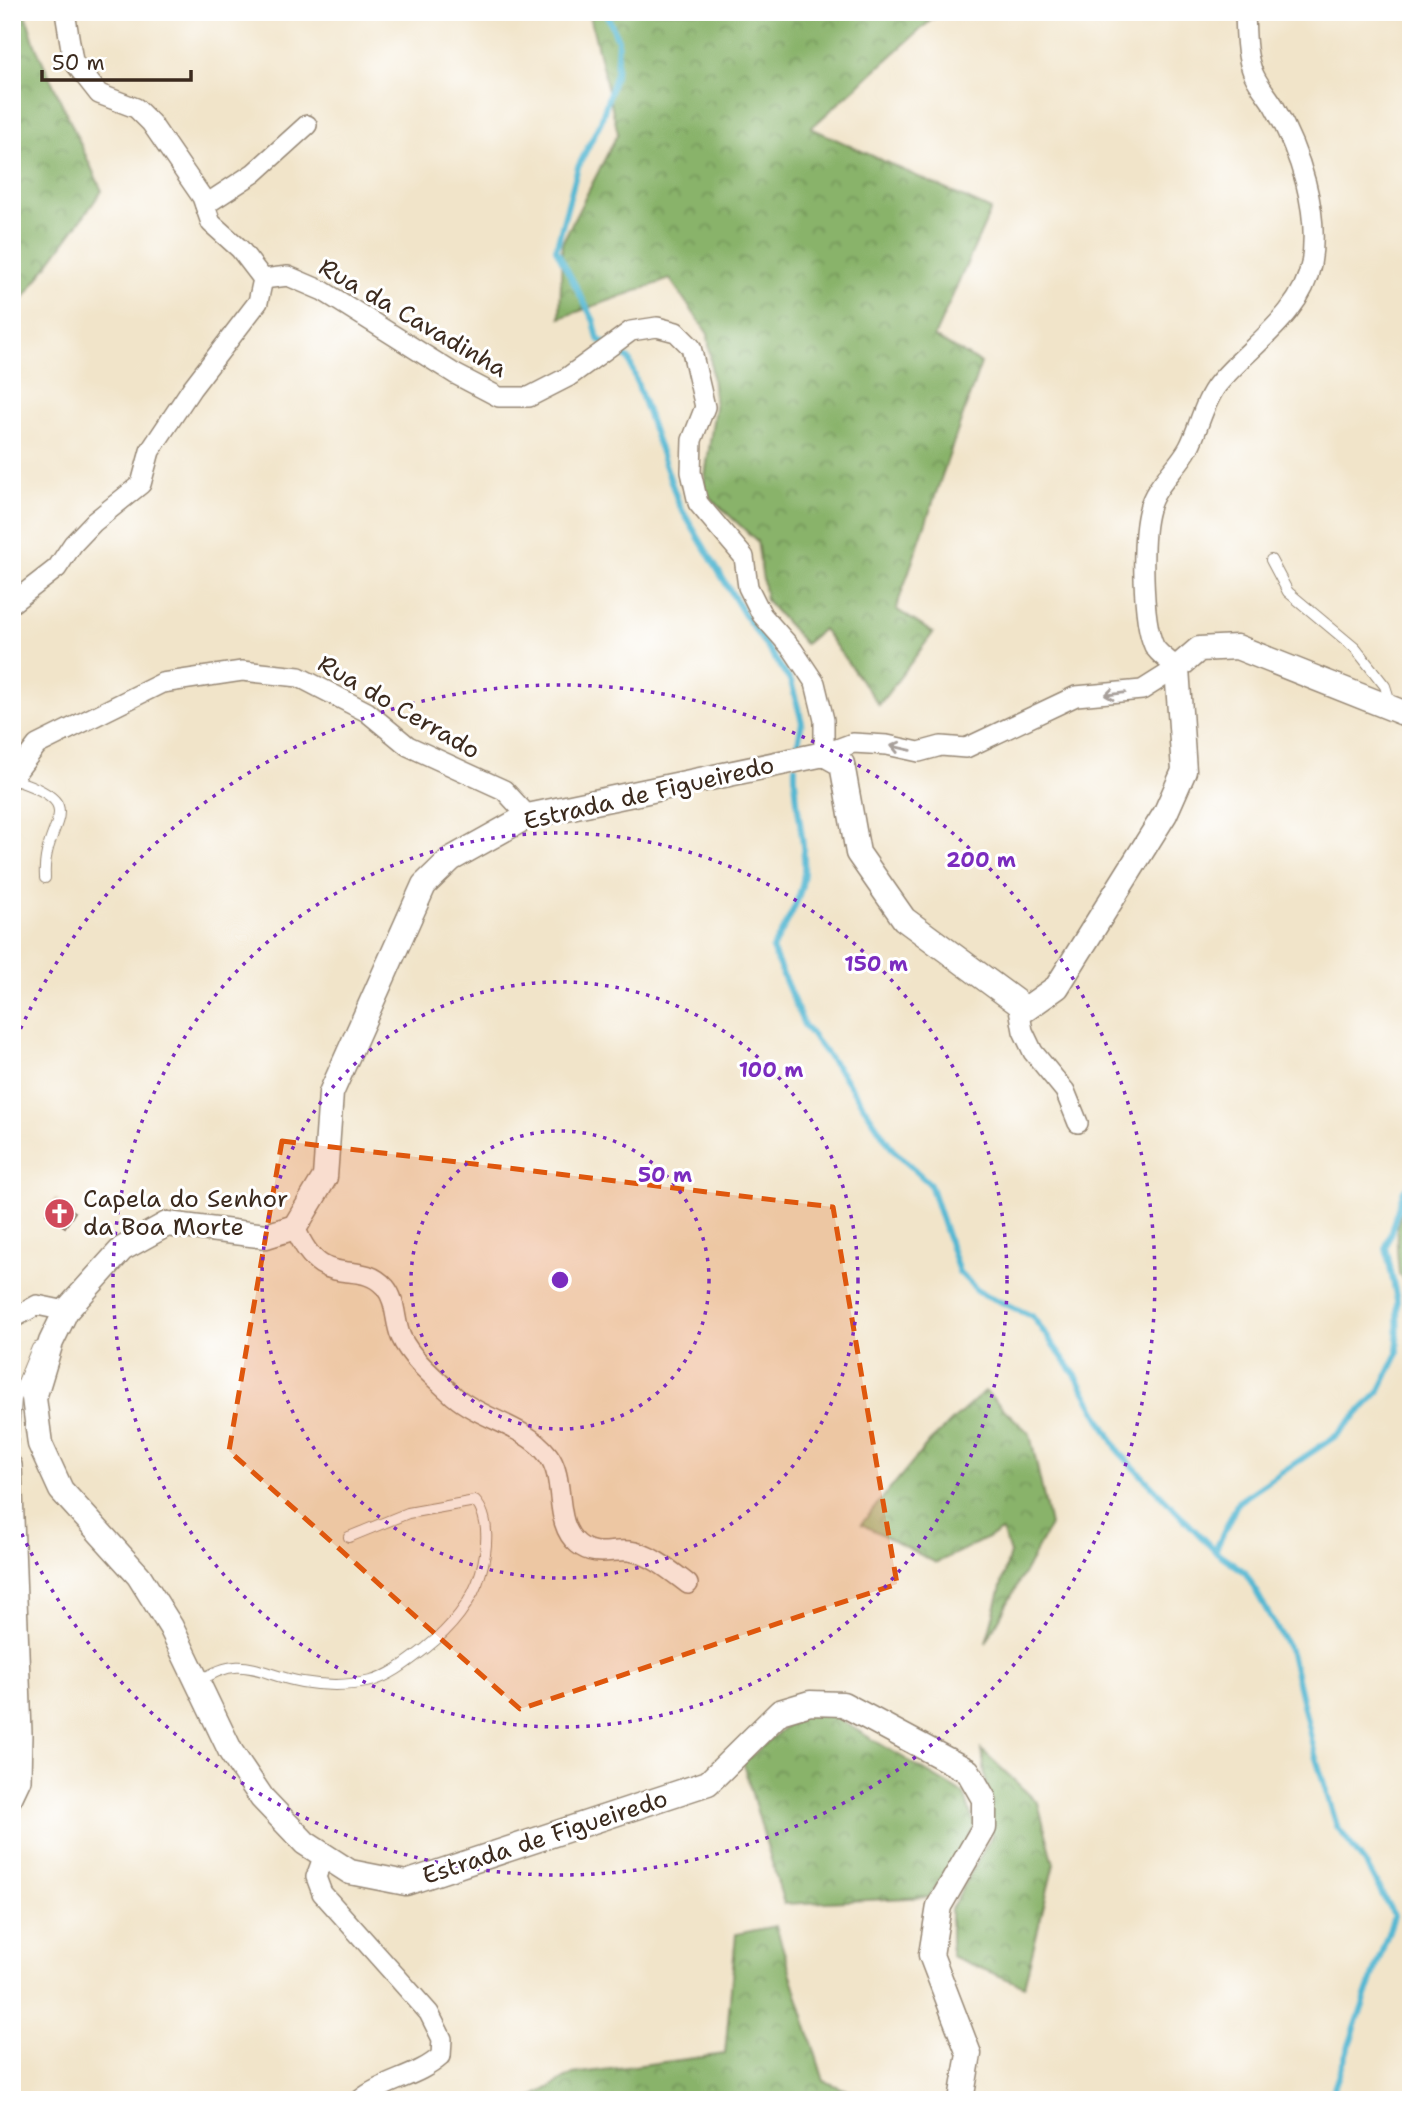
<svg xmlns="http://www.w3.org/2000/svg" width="1423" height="2112" font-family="'Shantell Sans',sans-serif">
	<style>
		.forest { fill: url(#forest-crowns); stroke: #626e44; stroke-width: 2 }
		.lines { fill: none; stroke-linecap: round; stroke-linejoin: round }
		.stream { stroke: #53b7d2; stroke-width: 6 }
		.building { fill: url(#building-back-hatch) }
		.service-casing { stroke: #968774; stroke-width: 12 }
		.minor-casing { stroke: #968774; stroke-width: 22 }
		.tertiary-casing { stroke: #968774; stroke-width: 27 }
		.service { stroke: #fff; stroke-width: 10 }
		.minor { stroke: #fff; stroke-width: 19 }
		.tertiary { stroke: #fff; stroke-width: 24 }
		.oneway { stroke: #a79f9a }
		.marked { fill: #df570d; fill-opacity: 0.2; stroke: #df570d; stroke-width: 5; stroke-dasharray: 14 9; stroke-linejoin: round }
		.ring { fill: none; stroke: #7b2cbf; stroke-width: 3.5; stroke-dasharray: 3.5 7 }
		.labels { text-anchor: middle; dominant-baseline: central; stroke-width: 6; stroke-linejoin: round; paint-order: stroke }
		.street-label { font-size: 24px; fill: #3b2a1e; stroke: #fff }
		.poi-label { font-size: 24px; fill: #3b2a1e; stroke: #fff; text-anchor: start }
		.centre { fill: #7b2cbf; stroke: #fff; stroke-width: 3.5 }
		.ring-label { font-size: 21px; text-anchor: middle; font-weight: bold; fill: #7b2cbf; stroke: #fff; stroke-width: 6; stroke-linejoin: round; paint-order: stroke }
	</style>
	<defs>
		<pattern id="forest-crowns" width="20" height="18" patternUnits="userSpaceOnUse" patternTransform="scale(1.75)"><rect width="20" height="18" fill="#89b36b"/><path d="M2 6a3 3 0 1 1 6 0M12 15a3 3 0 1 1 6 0" fill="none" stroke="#719257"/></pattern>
		<pattern id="building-back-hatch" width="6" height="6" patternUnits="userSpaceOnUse" patternTransform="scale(1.75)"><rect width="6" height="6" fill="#ddaf72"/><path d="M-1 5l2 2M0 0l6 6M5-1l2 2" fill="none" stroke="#b48f5d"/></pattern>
	</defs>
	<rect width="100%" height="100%" fill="#fff"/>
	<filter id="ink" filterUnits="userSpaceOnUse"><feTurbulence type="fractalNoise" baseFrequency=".0143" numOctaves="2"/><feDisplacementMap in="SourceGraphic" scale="14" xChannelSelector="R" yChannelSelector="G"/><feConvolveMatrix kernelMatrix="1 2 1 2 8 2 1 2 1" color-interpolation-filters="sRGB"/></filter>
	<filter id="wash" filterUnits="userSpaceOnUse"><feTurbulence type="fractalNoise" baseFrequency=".00686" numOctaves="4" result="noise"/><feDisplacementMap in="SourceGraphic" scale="28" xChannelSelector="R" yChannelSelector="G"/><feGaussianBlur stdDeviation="1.57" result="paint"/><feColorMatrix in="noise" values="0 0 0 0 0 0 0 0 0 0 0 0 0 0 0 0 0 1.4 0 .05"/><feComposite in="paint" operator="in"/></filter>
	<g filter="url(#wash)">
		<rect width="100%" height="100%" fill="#f1e4c9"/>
		<g class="forest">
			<polygon points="12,12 25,12 35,45 102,191 12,314"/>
			<polygon points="589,12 940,12 811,128 991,210 934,337 981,363 896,609 933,633 879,705 823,629 805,644 766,600 757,541 703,491 715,407 708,334 670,279 560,318 562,243 618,133"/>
			<path d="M1411,1195V1286L1399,1275C1397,1242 1391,1223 1411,1195Z"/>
			<polygon points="985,1391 1030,1434 1050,1525 986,1643 1010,1553 1002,1531 936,1563 861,1524 930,1441"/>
			<polygon points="830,1714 964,1794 975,1826 929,1897 784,1904 743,1763 799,1715"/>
			<polygon points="982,1750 1038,1803 1054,1864 1024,1986 951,1956 951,1909 992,1835"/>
			<polygon points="776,1926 824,2081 872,2100 528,2100 573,2074 725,2054 736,1934"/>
		</g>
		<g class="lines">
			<g class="stream">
				<polyline points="606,12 618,40 616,73 601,121 578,167 556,249 594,321 598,339 629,359 679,505 744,614 791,682 802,722 796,753"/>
				<path d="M795,767C793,802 810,854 802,885C797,907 783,929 772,949L804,1025L842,1074L893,1150L930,1184L959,1272L979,1292L1032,1316L1076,1376L1119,1452L1215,1551L1245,1572L1291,1653L1315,1755L1337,1826L1368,1868L1394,1916L1330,2100"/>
				<polyline points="1215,1551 1238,1502 1337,1435 1379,1392 1398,1353 1397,1300 1386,1247 1404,1190 1411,1183"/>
			</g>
		</g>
		<g id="blocks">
			<polygon class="building" points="55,1198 75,1212 65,1227 46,1214"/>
		</g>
	</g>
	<g filter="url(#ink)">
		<use href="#blocks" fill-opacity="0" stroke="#968774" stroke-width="2"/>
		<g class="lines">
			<defs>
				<g id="service">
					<polyline points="1271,560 1288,592 1355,648 1385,686 1391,705"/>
					<path d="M12,779C96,806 41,820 45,878"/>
					<polyline points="12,1448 16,1399 37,1348 46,1344"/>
					<path d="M198,1682C243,1652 257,1674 302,1682C325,1686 349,1686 371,1681C391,1676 410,1660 426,1648C450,1629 473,1602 481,1572C487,1551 491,1518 475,1501L408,1513L349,1537"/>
				</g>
				<g id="minor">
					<polyline points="205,205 254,173 307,125"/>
					<path d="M263,279L288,276L323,291L455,374L499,397H529L568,377L631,331L657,327L676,332L691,347L705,407L692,440L691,472L698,503L744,557L748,587L762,615L793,650L815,683L824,720V754L853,743L887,745L919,752L941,746L966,748L1076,696L1142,690L1177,668C1171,662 1158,654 1154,646C1142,620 1141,537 1149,509C1155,485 1178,468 1189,447C1199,428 1204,401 1218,384C1248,347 1302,315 1311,264C1320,211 1300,152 1274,106C1268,96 1259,86 1254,75C1245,55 1246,33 1245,12"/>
					<polyline points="12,603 57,568 73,544 94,522 141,484 150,451 192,388 258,302 263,279 240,249 211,223 202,197 151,123 136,108 99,94 73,61 65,12"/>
					<polyline points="12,778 37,745 162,683 242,671 299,677 367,712 408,746 504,790 528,816"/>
					<polyline points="1018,1003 1023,1031 1033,1052 1065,1091 1078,1123"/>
					<path d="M295,1227C322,1295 357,1256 385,1287C397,1301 394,1321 401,1337C411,1359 437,1380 454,1396C481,1419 526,1426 548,1455C567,1479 552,1523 578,1544C595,1558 611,1549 629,1551C650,1553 672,1572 688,1584"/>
					<polyline points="12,1319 37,1305 66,1311"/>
					<polyline points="12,1465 22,1733 21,1780 12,1799"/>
					<path d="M324,1855L316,1877L322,1893L429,2013L442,2039L441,2056C418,2077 385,2080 360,2100"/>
				</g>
				<polyline id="tertiary" points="961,2100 969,2054 931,1955 939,1906 984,1828 984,1799 968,1771 843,1704 810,1703 780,1712 708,1783 406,1883 350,1872 305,1843 262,1798 231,1752 171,1627 139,1576 61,1490 40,1444 34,1398 51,1342 66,1311 122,1249 167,1224 266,1236 295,1227 325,1177 331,1093 424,885 451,859 528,816 824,754 842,764 858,853 904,919 1026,1009 1057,987 1165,814 1184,771 1177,668 1199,649 1237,647 1411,716"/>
			</defs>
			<use href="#service" class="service-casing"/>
			<use href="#minor" class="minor-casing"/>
			<use href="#tertiary" class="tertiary-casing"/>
			<use href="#service" class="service"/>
			<use href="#minor" class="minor"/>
			<use href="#tertiary" class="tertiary"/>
		</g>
		<defs><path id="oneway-shaft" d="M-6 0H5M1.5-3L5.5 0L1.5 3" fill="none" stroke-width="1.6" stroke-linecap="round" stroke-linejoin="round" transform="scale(1.75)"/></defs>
		<g class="oneway">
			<use href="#oneway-shaft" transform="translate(1115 694) rotate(173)"/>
			<use href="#oneway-shaft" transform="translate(901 748) rotate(-167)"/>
		</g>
	</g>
	<path class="marked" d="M282,1141L833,1207L897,1584L520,1709L229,1451Z"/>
	<g class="ring">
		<circle cx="560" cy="1280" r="149"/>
		<circle cx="560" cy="1280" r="298"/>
		<circle cx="560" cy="1280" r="447"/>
		<path d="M12 1048A595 595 0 1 1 12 1512"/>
	</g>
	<defs>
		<symbol id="church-disc" viewBox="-11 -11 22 22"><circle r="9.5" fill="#d1495b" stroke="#fff"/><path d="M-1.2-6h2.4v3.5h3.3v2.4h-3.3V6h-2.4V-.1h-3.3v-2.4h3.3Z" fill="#fff"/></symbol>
	</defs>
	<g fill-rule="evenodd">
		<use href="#church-disc" x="42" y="1196" width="35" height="35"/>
	</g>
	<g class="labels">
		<g class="street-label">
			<text transform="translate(413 318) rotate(30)">Rua da Cavadinha</text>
			<text transform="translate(399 707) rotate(30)">Rua do Cerrado</text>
			<text transform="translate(649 793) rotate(-13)">Estrada de Figueiredo</text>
			<text transform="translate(545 1837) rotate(-18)">Estrada de Figueiredo</text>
		</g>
		<g class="poi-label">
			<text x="83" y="1199">Capela do Senhor<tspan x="83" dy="28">da Boa Morte</tspan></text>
		</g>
	</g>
	<circle cx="560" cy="1280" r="10" class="centre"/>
	<g class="ring-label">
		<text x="981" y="867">200 m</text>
		<text x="876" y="971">150 m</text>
		<text x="771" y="1077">100 m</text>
		<text x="665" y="1182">50 m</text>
	</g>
	<rect width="1423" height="2112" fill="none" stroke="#fff" stroke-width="42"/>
	<path d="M42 70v10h149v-10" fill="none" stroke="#3b2a1e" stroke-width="3.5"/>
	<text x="52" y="70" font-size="21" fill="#3b2a1e" stroke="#ffffff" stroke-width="5" paint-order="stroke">50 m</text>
</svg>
